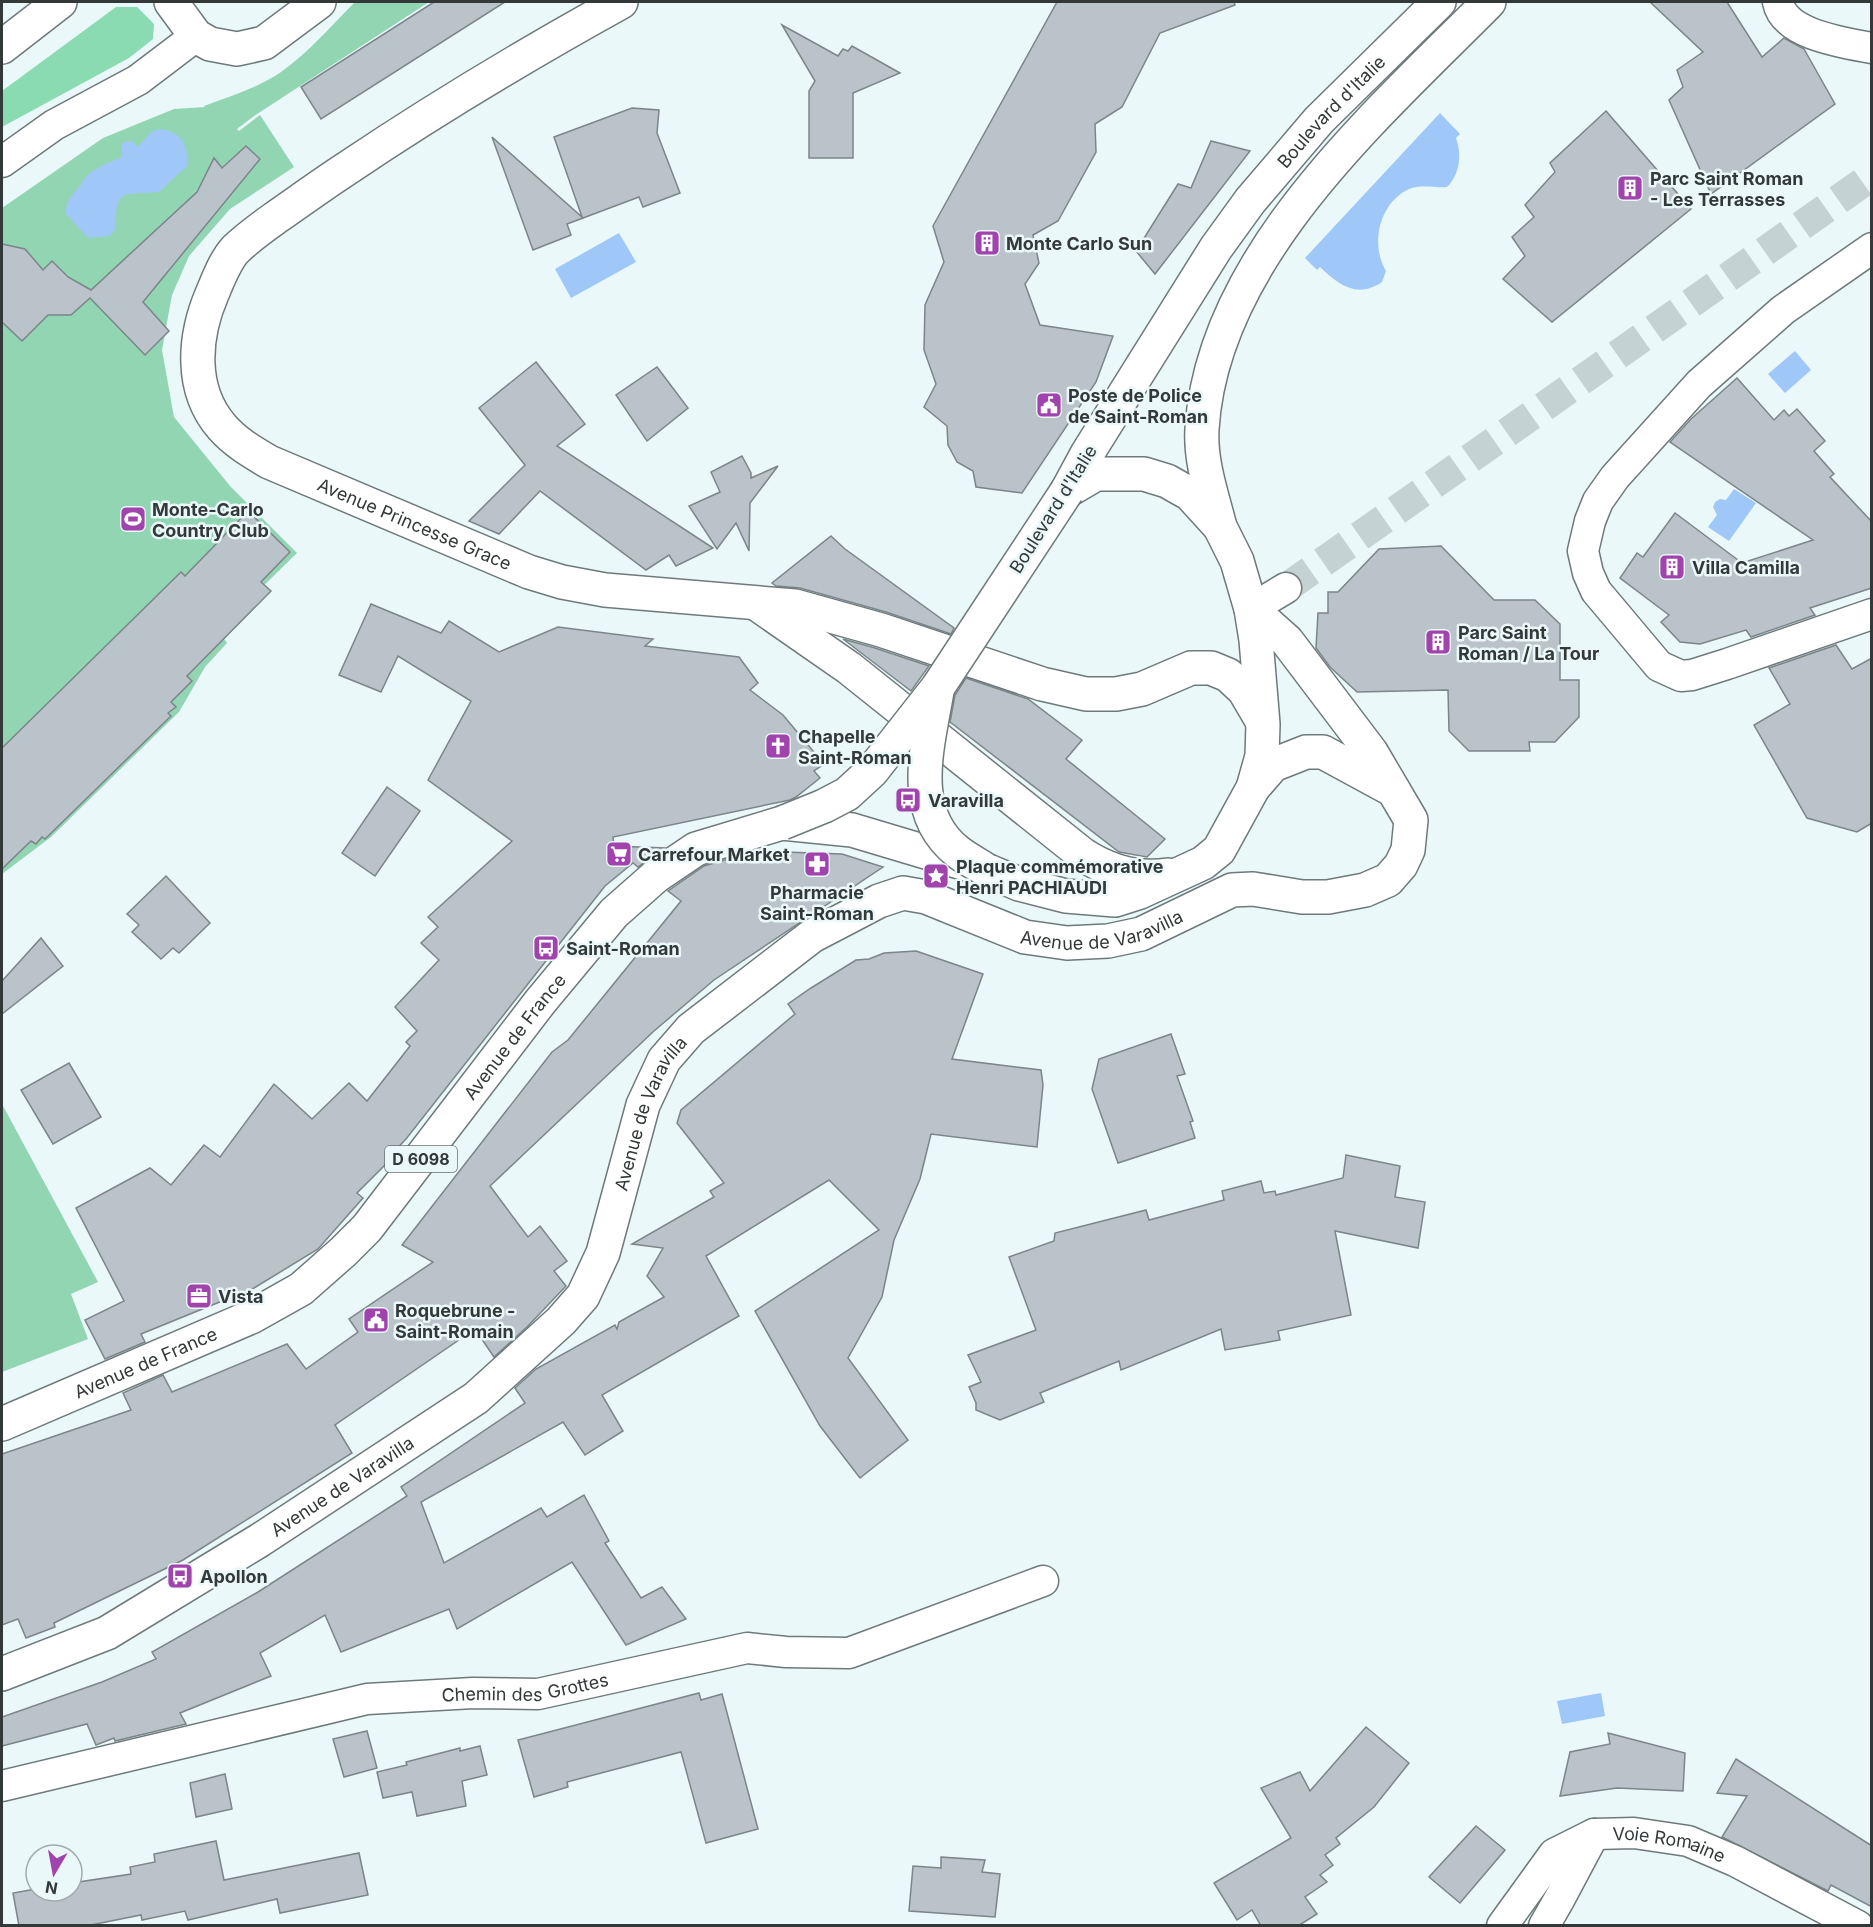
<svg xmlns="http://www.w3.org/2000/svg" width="1873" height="1927" font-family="Inter,sans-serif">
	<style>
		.green { fill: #92d5b2 }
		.forest { fill: #8adbb1 }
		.water { fill: #9fc7f7 }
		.building { fill: #b9c3c9; stroke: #7b858a; stroke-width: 1.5 }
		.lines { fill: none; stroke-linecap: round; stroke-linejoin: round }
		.street-tunnel { stroke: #c5d2d3; stroke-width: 30; stroke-dasharray: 30 15; stroke-linecap: butt }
		.street-casing { stroke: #6e797b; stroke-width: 33 }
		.secondary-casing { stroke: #6e797b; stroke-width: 36 }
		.primary-casing { stroke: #6e797b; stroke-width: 36 }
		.street { stroke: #fff; stroke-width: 30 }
		.secondary { stroke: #fff; stroke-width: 33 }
		.primary { stroke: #fff; stroke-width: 33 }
		.primary-bridge-casing { stroke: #6e797b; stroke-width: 36; stroke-linecap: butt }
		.primary-bridge { stroke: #fff; stroke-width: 33 }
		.labels { text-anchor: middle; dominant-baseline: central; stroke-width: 5; stroke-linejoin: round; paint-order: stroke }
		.shield { fill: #eaf8f9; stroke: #6a7273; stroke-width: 1.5 }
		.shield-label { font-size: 16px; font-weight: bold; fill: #333839 }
		.street-label { font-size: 18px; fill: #333839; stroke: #eaf8f9 }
		.poi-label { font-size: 18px; font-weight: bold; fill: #333839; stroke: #eaf8f9; text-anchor: start }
	</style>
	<rect width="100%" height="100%" fill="#eaf8f9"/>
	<g class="green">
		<path d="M355,2H429L254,116L237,129L239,131L260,115L294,167L230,209L189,256L172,295L162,350L174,417L230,486L297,553L218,630L227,643L205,667L179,712L51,837L2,874V208L103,138L174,109L205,107L204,106C230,96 258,88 281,72C309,52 331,26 355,2Z"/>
		<polygon points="2,1104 98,1282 71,1294 88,1339 2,1372"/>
	</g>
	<polygon class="forest" points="116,7 137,7 154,24 153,39 129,58 2,127 2,91"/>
	<g class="water">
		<path d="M1440,113L1460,134L1456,138C1462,154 1460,174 1447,187C1435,188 1421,184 1409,189C1379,203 1370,244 1386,271L1382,282C1357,299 1339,285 1320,267L1317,270L1305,258Z"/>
		<path d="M159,129C181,131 189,145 187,166L159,192C120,195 117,188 115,230L109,236L88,238L66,214C66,200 70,198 78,188C81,185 83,180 87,176C96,167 110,162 122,157V144L126,141L133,142L138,147L151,132Z"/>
		<polygon points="619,233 636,262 571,298 555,269"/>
		<polygon points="1795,351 1811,370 1785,393 1768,374"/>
		<polygon points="1734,489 1756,503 1729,541 1708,527 1717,515 1713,507 1715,502 1720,499 1726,500"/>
		<polygon points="1601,1693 1605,1716 1562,1724 1557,1701"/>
	</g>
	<g class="building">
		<polygon points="434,2 505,2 321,119 301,87"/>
		<polygon points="1057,2 1234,2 1235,5 1160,33 1122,107 1095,124 1096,152 1058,221 1033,235 1039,263 1025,284 1040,325 1113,336 1096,382 1022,493 976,487 973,471 957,462 948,445 947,426 924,407 936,384 924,350 925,305 944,262 933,226"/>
		<polygon points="1650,2 1727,2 1762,57 1784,38 1804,49 1835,104 1711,194 1669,100 1683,87 1677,70 1703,52"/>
		<polygon points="782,25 838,56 843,49 848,51 852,46 900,73 853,93 853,158 809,158 809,91 815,81"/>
		<polygon points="632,108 659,110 657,133 680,193 643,207 639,197 567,224 571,235 533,250 492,137 582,217 554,137"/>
		<polygon points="1606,111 1691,209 1552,322 1503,279 1525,256 1512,237 1534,217 1525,205 1555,172 1550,163"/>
		<polygon points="1211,141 1250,151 1155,274 1136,251 1178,184 1191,188"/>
		<polygon points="246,146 260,159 143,302 169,331 145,355 90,298 71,315 48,315 22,341 2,322 2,244 25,249 43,270 52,261 68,277 91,290 197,192 214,158 222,168"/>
		<polygon points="536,362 585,424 557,446 713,548 676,566 669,555 646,570 540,491 499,534 469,521 525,465 479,408"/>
		<polygon points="657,367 688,408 647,441 616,395"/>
		<polygon points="1737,378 1774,420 1784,410 1789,416 1797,409 1825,441 1814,451 1834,474 1830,477 1872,522 1872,588 1810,608 1815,615 1751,637 1746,630 1700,644 1680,642 1661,622 1669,615 1620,578 1637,553 1643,557 1675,513 1742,563 1813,540 1670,442 1691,419"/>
		<polygon points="742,456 751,473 751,478 778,466 750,503 749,551 736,523 717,549 689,506 720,492 711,472"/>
		<polygon points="248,511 290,552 261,582 271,591 187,676 192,681 171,702 176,707 168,713 171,716 45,839 42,837 36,844 31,841 2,869 2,748 181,572 185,576"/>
		<polygon points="831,536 845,549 954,628 951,634 886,612 800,588 776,586 772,583"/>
		<polygon points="1441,546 1494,600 1535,600 1560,624 1560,680 1579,680 1579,717 1555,742 1529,742 1530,751 1469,751 1449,731 1448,690 1357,692 1330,667 1316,648 1318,613 1328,613 1328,592 1338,592 1379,549"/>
		<polygon points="371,604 441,633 449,621 499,652 558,627 653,639 645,646 739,657 758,683 750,690 783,715 824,764 814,771 820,778 796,797 790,800 613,837 614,846 664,848 638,867 633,863 605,886 406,1139 390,1156 392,1158 357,1193 363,1198 318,1249 254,1288 141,1334 145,1342 105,1359 85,1320 124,1301 76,1208 150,1168 171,1185 204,1145 220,1157 274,1084 312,1119 349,1083 367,1101 410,1046 406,1042 417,1031 395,1007 439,960 421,943 438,927 428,917 512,841 428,780 471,701 398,656 381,692 339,675"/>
		<polygon points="843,639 875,648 929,666 911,691"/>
		<polygon points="1836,645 1852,669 1872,658 1872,823 1857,832 1807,818 1754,725 1790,704 1769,668"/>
		<polygon points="966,678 1028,699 1082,740 1066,759 1165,839 1147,857 1119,852 950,722 955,695"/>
		<polygon points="387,787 420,811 375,876 342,853"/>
		<polygon points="755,851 842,854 883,867 714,980 654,1031 490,1186 528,1237 540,1226 567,1261 554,1271 566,1286 528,1326 494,1357 475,1329 335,1425 352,1453 183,1560 54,1623 55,1627 26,1638 18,1619 2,1625 2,1454 131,1410 123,1393 163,1375 172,1392 287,1344 306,1369 358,1332 349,1319 433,1262 402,1245 552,1052 568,1040 681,901 668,891 704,866"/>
		<polygon points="166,876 210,923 179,953 173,948 161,959 132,932 139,925 127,914"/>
		<polygon points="41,938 63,966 2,1014 2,981"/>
		<polygon points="916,951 983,974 952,1059 1041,1070 1043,1085 1037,1147 931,1134 920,1179 894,1240 882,1297 848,1358 908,1440 860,1478 820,1426 755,1311 879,1230 829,1180 706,1256 739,1316 602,1395 623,1431 585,1455 563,1422 421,1502 444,1563 541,1508 547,1517 584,1495 609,1541 605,1543 641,1598 662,1587 686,1619 626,1645 572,1562 457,1629 449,1609 341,1652 325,1615 260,1653 271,1676 180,1713 186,1724 115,1741 114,1738 96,1745 87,1724 2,1746 2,1717 102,1682 156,1659 152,1652 258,1592 407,1496 401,1487 525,1403 515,1388 536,1369 615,1325 617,1329 619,1322 664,1297 647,1276 663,1248 632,1244 714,1197 710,1191 724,1183 677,1123 681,1110 795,1014 788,1004 811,988 856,960 869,959 884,953"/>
		<polygon points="1171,1034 1185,1074 1177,1076 1193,1121 1190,1122 1195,1138 1118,1163 1092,1089 1099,1059"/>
		<polygon points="69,1063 101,1117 53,1144 21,1090"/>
		<polygon points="1346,1155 1400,1166 1395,1197 1425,1202 1418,1248 1335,1231 1351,1315 1278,1331 1280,1340 1225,1350 1221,1329 1121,1370 1119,1361 1040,1393 1044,1402 1000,1420 976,1410 976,1403 969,1387 981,1382 968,1355 1036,1330 1009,1257 1054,1241 1055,1233 1146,1210 1149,1220 1224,1200 1222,1191 1261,1181 1264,1193 1275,1191 1276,1195 1343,1178"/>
		<polygon points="699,1693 701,1700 722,1694 758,1829 706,1843 681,1752 567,1782 568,1787 534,1797 518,1740"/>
		<polygon points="1366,1727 1409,1763 1374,1807 1336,1838 1340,1844 1325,1855 1333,1865 1320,1875 1327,1882 1305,1897 1317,1914 1298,1926 1261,1926 1252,1910 1237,1920 1214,1883 1291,1838 1261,1788 1300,1772 1310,1791"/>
		<polygon points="367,1731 377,1768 344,1777 333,1739"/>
		<polygon points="1608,1733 1685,1753 1683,1791 1617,1788 1560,1796 1570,1752 1610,1744"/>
		<polygon points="480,1746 487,1775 462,1781 466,1806 417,1816 412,1792 383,1798 377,1772 407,1765 406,1762 460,1748 460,1751"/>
		<polygon points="1736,1759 1872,1846 1872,1907 1831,1885 1828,1891 1722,1837 1747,1796 1717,1793"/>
		<polygon points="225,1774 232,1809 196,1817 190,1783"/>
		<polygon points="1476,1826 1505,1850 1460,1903 1429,1877"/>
		<polygon points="216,1841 224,1880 359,1853 368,1895 280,1913 277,1899 188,1920 185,1911 142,1920 141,1915 86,1926 19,1926 13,1893 36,1889 36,1891 72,1891 72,1883 131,1874 130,1867 155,1862 154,1854"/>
		<polygon points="941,1857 985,1860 982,1872 1000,1874 995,1917 909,1911 913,1866 941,1868"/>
	</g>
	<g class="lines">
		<polyline class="street-tunnel" points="1286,588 1872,176"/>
		<defs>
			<g id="street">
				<path d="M1778,2C1784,35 1845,43 1872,48"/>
				<polyline points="2,162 54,125 138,80 196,36"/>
				<polyline points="1872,248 1783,310 1699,384 1615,477 1598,501 1590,521 1583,551 1588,573 1596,591 1659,666 1681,676 1692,675 1727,664 1872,614"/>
				<polyline points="1251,609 1286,588"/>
				<path id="s1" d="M2,1786L367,1699L473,1693L538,1694L747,1648L786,1652L849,1653L1043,1581"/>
				<path id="s2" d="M1502,1926L1554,1854L1594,1834L1634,1833L1688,1841L1735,1861L1858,1926"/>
				<polyline points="1544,1926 1560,1898 1594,1834"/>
			</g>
			<g id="secondary">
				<polyline points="2,47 60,2"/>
				<path id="s3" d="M1067,491L1087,454L1216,248L1250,201L1319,120L1439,2"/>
				<path d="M1220,527C1212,495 1200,462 1202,429C1212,258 1376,116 1489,2"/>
				<polyline points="1253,788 1273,765 1306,752 1323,752 1393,790"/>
				<path id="s4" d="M2,1674L107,1633L260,1540L476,1398L561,1321L583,1296L603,1253L643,1105L664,1060L691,1029L812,936L879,901L903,893L926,897L1025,937L1067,943L1108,941L1141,934L1232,890L1253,889L1302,897H1328L1365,890L1388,880L1401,865L1408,850L1411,820L1371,752L1287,641L1251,609"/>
			</g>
			<g id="primary">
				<polyline points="171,2 196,36 210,44 237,49 264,43 319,2"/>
				<path id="s5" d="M621,2C527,54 435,109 346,169C323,184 301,200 278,216C264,226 248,237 235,250C225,261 218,280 212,294C194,336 189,389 222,427C235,442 252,452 269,462L529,572L562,582L605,590L795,606L881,630L1042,684L1086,694H1116L1142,689L1191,668H1211L1228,675L1244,690L1261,719"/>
				<path d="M757,604L849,668L1082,854C1108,871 1136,880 1168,875"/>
				<path id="s6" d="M2,1424L251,1317L301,1289L343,1252L367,1228L540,1002L614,913L656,876L696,849L782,823L852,830L986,870L1019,884L1066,896L1115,900L1140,892L1203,863L1219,850L1253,788L1262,756L1263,724L1256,640L1251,609L1237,561L1220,527L1190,494L1167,481L1144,474H1096L1067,491"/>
			</g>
		</defs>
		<use href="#street" class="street-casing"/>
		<use href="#secondary" class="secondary-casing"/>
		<use href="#primary" class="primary-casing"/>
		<use href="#street" class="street"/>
		<use href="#secondary" class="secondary"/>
		<use href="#primary" class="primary"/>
		<defs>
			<g id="primary-bridge">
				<path d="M937,691C928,746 907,812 958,852C967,859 977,864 986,870"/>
				<polyline points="782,823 824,806 847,794 872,771 938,687 1067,491"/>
			</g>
		</defs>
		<use href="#primary-bridge" class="primary-bridge-casing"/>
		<use href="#primary-bridge" class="primary-bridge"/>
	</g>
	<defs>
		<symbol id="building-square" viewBox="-11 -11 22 22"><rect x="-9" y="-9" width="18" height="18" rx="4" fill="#a043ad" stroke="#eaf8f9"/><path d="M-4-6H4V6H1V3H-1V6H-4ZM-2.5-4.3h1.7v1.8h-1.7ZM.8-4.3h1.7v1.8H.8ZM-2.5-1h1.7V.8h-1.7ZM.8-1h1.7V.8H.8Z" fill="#fff"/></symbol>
		<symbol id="civic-square" viewBox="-11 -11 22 22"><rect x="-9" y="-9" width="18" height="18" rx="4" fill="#a043ad" stroke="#eaf8f9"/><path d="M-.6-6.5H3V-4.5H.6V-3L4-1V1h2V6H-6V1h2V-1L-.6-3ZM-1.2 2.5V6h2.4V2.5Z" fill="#fff"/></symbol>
		<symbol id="stadium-square" viewBox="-11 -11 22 22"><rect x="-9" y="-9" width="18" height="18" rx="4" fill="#a043ad" stroke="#eaf8f9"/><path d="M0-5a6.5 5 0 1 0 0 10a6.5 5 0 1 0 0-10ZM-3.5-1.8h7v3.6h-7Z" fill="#fff"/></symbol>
		<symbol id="church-square" viewBox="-11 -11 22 22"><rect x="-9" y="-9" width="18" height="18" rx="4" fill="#a043ad" stroke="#eaf8f9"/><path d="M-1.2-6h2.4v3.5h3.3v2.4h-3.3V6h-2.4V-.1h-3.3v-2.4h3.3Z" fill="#fff"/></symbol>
		<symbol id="bus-square" viewBox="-11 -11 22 22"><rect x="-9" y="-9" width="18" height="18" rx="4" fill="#a043ad" stroke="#eaf8f9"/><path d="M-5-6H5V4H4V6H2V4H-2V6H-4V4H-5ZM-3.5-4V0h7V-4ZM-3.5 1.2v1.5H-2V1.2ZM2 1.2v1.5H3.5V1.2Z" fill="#fff"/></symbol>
		<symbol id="supermarket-square" viewBox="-11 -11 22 22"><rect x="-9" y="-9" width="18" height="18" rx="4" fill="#a043ad" stroke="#eaf8f9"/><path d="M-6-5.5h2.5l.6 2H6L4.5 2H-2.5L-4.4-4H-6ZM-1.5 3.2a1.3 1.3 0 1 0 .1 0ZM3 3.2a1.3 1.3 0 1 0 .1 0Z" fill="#fff"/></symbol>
		<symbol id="pharmacy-square" viewBox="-11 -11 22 22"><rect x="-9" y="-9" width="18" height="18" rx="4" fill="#a043ad" stroke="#eaf8f9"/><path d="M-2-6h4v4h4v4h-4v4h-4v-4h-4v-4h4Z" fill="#fff"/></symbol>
		<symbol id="sight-square" viewBox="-11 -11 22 22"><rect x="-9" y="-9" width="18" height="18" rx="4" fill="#a043ad" stroke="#eaf8f9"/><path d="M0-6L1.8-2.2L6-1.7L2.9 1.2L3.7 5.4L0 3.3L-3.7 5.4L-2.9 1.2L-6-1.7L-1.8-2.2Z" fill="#fff"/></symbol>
		<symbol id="office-square" viewBox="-11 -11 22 22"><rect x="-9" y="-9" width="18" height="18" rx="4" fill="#a043ad" stroke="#eaf8f9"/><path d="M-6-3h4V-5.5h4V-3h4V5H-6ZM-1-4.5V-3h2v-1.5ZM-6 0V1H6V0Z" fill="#fff"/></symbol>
	</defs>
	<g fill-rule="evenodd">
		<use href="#building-square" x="1615" y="173" width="30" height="30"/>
		<use href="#building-square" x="972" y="228" width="30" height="30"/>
		<use href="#civic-square" x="1034" y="390" width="30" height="30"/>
		<use href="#stadium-square" x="118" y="504" width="30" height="30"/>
		<use href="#building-square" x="1657" y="552" width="30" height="30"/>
		<use href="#building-square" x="1423" y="627" width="30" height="30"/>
		<use href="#church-square" x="763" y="731" width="30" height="30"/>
		<use href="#bus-square" x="893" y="785" width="30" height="30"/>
		<use href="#supermarket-square" x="604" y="839" width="30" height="30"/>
		<use href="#pharmacy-square" x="802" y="849" width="30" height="30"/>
		<use href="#sight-square" x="921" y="861" width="30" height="30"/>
		<use href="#bus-square" x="531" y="933" width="30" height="30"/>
		<use href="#office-square" x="184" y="1281" width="30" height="30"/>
		<use href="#civic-square" x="361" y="1305" width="30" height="30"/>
		<use href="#bus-square" x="165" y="1561" width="30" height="30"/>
	</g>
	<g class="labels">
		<rect class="shield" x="385" y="1146" width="72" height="26" rx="4.5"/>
		<g class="shield-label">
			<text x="421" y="1159">D 6098</text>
		</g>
		<g class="street-label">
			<text stroke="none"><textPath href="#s3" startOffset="464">Boulevard d'Italie</textPath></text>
			<text transform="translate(1053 509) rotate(-58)">Boulevard d'Italie</text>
			<text stroke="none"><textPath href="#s5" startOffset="867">Avenue Princesse Grace</textPath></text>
			<text stroke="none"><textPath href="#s4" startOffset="1452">Avenue de Varavilla</textPath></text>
			<text stroke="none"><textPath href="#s6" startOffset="660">Avenue de France</textPath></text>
			<text stroke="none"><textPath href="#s4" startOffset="894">Avenue de Varavilla</textPath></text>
			<text stroke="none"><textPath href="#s6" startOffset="156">Avenue de France</textPath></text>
			<text stroke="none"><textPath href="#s4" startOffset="390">Avenue de Varavilla</textPath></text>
			<text stroke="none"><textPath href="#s1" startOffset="534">Chemin des Grottes</textPath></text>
			<text stroke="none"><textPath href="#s2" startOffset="210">Voie Romaine</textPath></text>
		</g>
		<g class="poi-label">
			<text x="1650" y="178">Parc Saint Roman<tspan x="1650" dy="21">- Les Terrasses</tspan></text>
			<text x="1006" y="243">Monte Carlo Sun</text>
			<text x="1068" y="395">Poste de Police<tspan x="1068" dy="21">de Saint-Roman</tspan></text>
			<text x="152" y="509">Monte-Carlo<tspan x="152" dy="21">Country Club</tspan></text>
			<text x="1692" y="567">Villa Camilla</text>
			<text x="1458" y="632">Parc Saint<tspan x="1458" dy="21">Roman / La Tour</tspan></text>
			<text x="798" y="736">Chapelle<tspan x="798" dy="21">Saint-Roman</tspan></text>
			<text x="928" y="800">Varavilla</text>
			<text x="638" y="854">Carrefour Market</text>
			<text x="956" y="866">Plaque commémorative<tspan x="956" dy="21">Henri PACHIAUDI</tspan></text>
			<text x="817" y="892" text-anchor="middle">Pharmacie<tspan x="817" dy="21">Saint-Roman</tspan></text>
			<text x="566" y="948">Saint-Roman</text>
			<text x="218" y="1296">Vista</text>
			<text x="395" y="1310">Roquebrune -<tspan x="395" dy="21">Saint-Romain</tspan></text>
			<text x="200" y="1576">Apollon</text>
		</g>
	</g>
	<rect width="1873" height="1927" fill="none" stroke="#333839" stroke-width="6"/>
	<g transform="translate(54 1873) rotate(190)"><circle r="28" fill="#eaf8f9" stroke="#a1abac" stroke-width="1.5"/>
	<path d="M0-4.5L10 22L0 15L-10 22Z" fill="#a043ad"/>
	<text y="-9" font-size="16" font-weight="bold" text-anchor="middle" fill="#333839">N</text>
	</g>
</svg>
